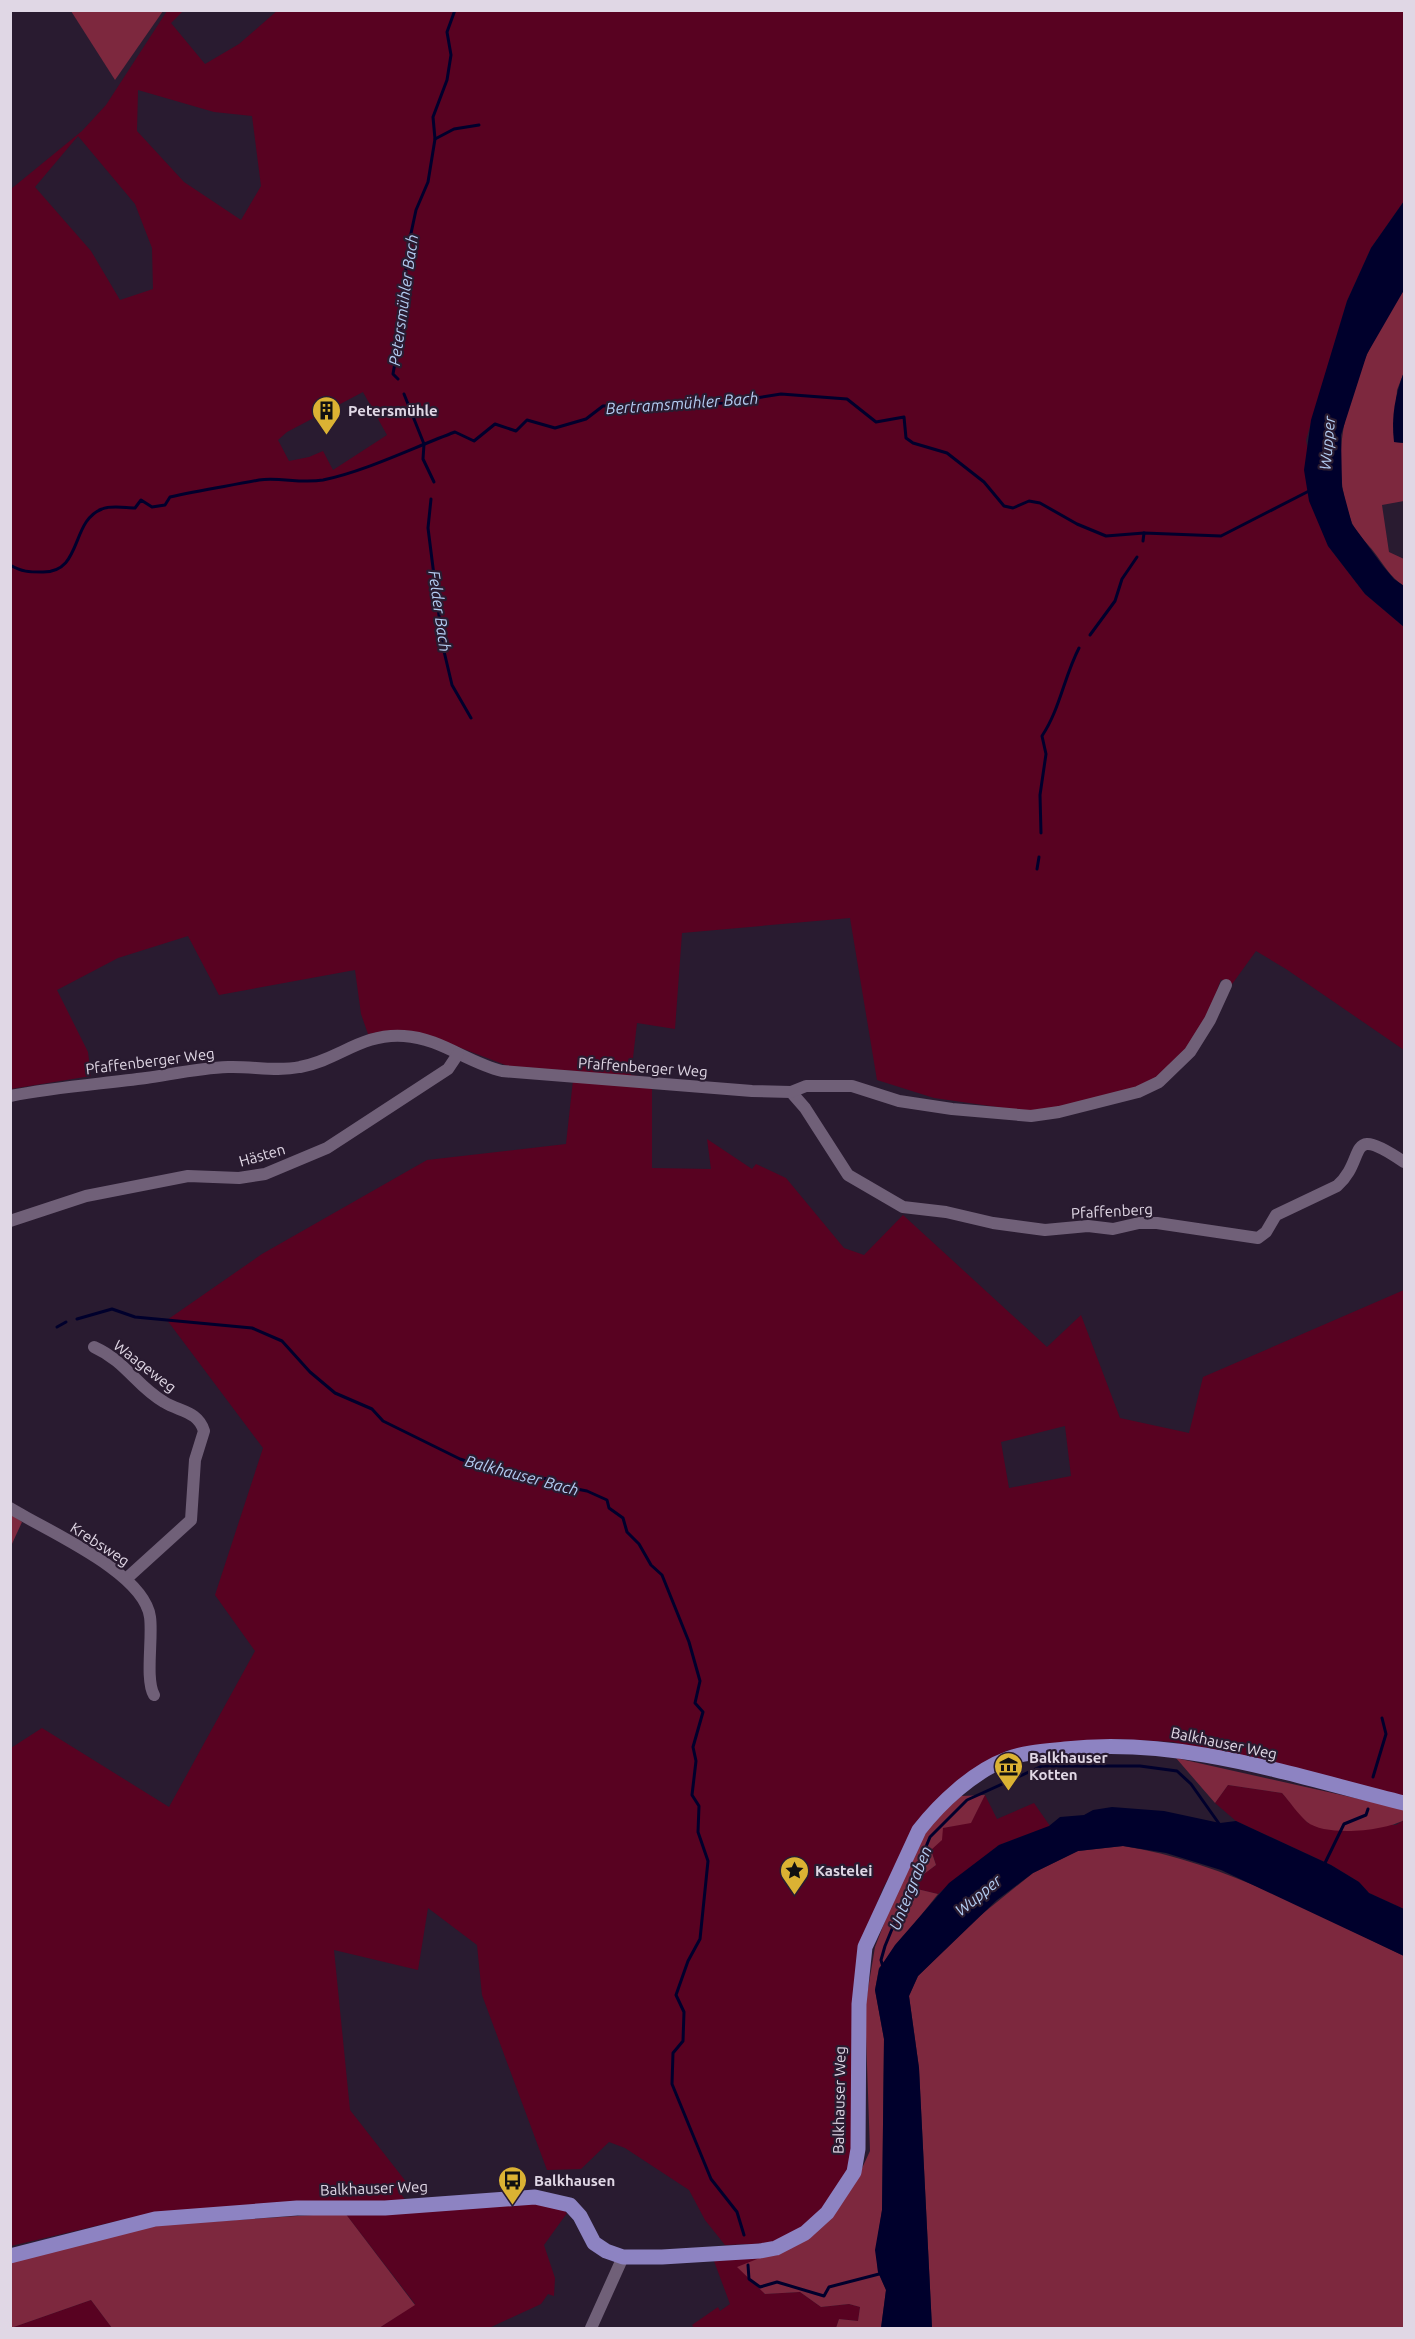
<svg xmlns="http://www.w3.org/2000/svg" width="1415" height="2339" font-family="Ubuntu,sans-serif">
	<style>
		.green { fill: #580221; fill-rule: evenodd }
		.forest { fill: #7d283e }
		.water { fill: #00002c }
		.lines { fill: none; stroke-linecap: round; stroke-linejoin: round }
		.stream { stroke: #00002c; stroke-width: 3 }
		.minor { stroke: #706078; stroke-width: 12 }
		.major { stroke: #8d83c2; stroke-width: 15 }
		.labels { text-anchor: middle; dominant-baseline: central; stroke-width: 4.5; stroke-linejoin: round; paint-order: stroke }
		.poi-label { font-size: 15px; font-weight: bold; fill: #e0d7e5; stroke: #291b30; text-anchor: start }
		.street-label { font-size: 15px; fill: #e0d7e5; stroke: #291b30 }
		.water-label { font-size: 16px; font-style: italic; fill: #b3cbf1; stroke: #291b30 }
	</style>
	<rect width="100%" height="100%" fill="#291b30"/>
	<g class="green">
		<path d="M278,10L1404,11V201L1371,248L1347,301L1306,440L1321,527L1328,546L1365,594L1404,627V1050L1286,969L1256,951L1230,987L1221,979L1207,1019L1186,1053L1156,1082L1112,1096L1032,1112L934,1098L877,1080L850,918L682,933L675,1029L637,1023L631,1075L652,1078V1168L711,1169L707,1139L752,1169L756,1164L786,1178L844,1248L864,1255L903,1215L1047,1347L1081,1315L1120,1418L1189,1433L1203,1377L1404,1290V1797L1173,1742L1115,1739L1008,1750L962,1777L917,1828L883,1888L863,1940L853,2141L847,2176L823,2210L798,2232L777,2243L725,2245L705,2220L689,2190L625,2148L609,2142L581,2169L547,2170L482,1995L477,1945L428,1908L418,1970L334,1950L350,2110L407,2183L401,2194L406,2201L151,2213L11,2246V1748L42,1728L169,1807L255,1651L215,1595L263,1448L167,1320L262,1254L427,1160L566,1144L574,1071L508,1066L440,1040L386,1031L368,1034L361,1014L355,970L219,995L188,936L118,958L57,990L88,1052L91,1076L11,1089V189L82,131L106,105L167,11H183L171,23L205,64L239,44ZM138,90L214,112L252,116L261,186L241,220L184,182L137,131ZM78,136L135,204L152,248L153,289L120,300L91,251L35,187ZM363,392L387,435L333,470L323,451L309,457L289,461L278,440L287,432ZM1065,1426L1071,1476L1009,1488L1001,1442Z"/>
		<polygon points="1228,1785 1282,1793 1308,1823 1396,1825 1404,1820 1404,1909 1369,1893 1359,1882 1331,1865 1236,1821 1215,1803"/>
		<polygon points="985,1795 997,1819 1034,1803 1050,1826 999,1845 938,1894 913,1888 916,1880 936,1865 931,1850 943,1828 971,1822"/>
		<polygon points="527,2202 558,2206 567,2213 544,2245 555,2278 554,2296 548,2294 541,2304 489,2328 379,2328 415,2304 345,2213"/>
		<polygon points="763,2257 764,2294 800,2292 821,2307 849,2304 860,2307 858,2321 839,2319 836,2328 694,2328 692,2325 718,2307 720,2311 730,2304 714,2261"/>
		<polygon points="91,2300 112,2328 11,2328"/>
	</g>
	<g class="forest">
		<polygon points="71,11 163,11 115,80"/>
		<path d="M1404,290V372L1397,390L1394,442L1404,443V501L1382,505L1389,552L1404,559V586C1390,577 1384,565 1374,552C1367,543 1357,534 1352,523C1321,445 1359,355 1404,290Z"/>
		<polygon points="11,1514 22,1522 11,1546"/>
		<path d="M1176,1758L1404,1809V1820C1385,1831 1326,1837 1307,1822C1298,1814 1290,1802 1282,1793L1228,1785L1215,1803Z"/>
		<polygon points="985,1795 971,1823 943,1828 942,1840 931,1850 936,1865 916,1880 913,1888 938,1894 879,1968 875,1990 884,2039 882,2210 876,2250 878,2272 886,2290 881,2328 836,2328 839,2319 858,2321 860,2307 849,2304 821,2307 800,2292 765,2294 737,2267 800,2242 857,2179 870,2151 865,2007 875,1947 907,1864 923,1835 940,1815 961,1796"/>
		<path d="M1123,1846C1224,1862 1313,1913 1404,1956V2328H932L919,2068L909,1996L918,1976L976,1919L1033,1873L1078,1851Z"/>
		<polygon points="345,2213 415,2305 379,2328 112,2328 91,2300 11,2328 10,2262 157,2225"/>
	</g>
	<g class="water">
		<polygon points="1404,201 1404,290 1367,354 1341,435 1342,487 1352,524 1383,566 1394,579 1404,586 1404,627 1365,594 1328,546 1309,501 1304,470 1311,420 1347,301 1371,248"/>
		<path d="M1404,372V443L1394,442C1391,417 1395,395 1404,372Z"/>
		<polygon points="1112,1807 1164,1811 1220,1823 1236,1821 1331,1865 1359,1882 1369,1893 1404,1909 1404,1956 1221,1870 1166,1853 1123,1846 1078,1851 1033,1873 997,1900 918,1976 909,1996 919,2068 932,2328 881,2328 886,2290 878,2272 875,2250 882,2210 884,2039 875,1990 879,1969 895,1945 949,1883 999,1845 1049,1826 1060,1817 1084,1815 1093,1810"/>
	</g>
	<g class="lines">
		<g class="stream">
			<polyline points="435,139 454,129 479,125"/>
			<polyline points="398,379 393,374 404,311 402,298 410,238 416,210 428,182 435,139 433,117 447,80 451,55 447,32 455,10"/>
			<polyline points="404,394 424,444 423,459 434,482"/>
			<polyline points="431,499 428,528 443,647 452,685 471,718"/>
			<polyline points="1143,541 1144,533"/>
			<path d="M10,565C22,572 29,572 42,572C83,573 70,521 102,509C111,505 126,508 135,508L141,500L152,507L165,505L170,497C200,490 229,486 259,480C280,477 301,484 323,480C366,471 412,448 455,432L474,441L495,424L516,431L527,420L555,428L586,419L603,406L724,403L781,394L847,399L876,422L904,417L906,438L913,443L947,453L984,482L1004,506L1013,508L1029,501L1040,503L1077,524L1106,536L1144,533L1221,536L1309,491"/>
			<polyline points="1090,635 1115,601 1122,579 1137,557"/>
			<path d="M1041,833L1040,795L1046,754L1042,736C1060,709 1064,677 1079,648"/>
			<polyline points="1037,869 1039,857"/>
			<polyline points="77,1319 112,1309 135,1317 252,1328 282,1341 310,1372 335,1393 372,1409 383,1421 460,1459 506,1474 549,1479 556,1485 587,1491 607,1500 609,1508 623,1518 627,1532 639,1544 651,1565 662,1575 689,1642 700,1681 695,1703 703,1712 693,1747 696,1761 692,1795 699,1806 698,1832 708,1861 700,1939 688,1961 676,1995 684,2012 683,2041 673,2053 672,2084 711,2179 737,2212 744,2235"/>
			<polyline points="57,1327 66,1322"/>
			<polyline points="1373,1777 1386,1734 1382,1718"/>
			<polyline points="1324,1865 1344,1824 1366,1815 1368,1809"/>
			<polyline points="883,1967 881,1960 885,1946 930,1837 967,1800 1042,1766 1140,1766 1177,1771 1191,1784 1220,1825"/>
			<polyline points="748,2265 749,2279 760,2287 777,2282 824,2296 829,2287 883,2273"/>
		</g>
		<g class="minor">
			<path d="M791,1092L805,1108L848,1175L903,1207L946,1212L993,1223L1045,1230L1088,1226L1113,1229L1139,1223H1157L1258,1238L1266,1232L1276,1215L1337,1186C1368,1159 1344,1121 1404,1162"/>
			<path d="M10,1096C56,1087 101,1084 146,1078C173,1074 200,1068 228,1067C252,1066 276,1072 300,1067C339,1060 361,1033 404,1036C440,1038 468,1063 502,1071L752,1091L791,1092L806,1086H852L899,1101L952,1109L1031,1116L1059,1112L1138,1092L1159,1082L1190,1052L1210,1020L1226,985"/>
			<polyline points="10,1221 86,1196 188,1176 239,1178 265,1174 327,1148 448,1069 458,1054"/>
			<path d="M94,1347C127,1362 136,1386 164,1402C180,1412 198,1411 204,1431L195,1460L191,1520L126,1579"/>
			<path d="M10,1508C47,1531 144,1572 150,1617C153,1637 145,1680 154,1695"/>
			<polyline points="591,2328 623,2257"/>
		</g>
		<path class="major" d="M10,2256L155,2219L297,2208H385L535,2197L570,2205L580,2216L594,2243L606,2251L623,2257H662L760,2251L776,2248L805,2233L827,2213L854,2172L858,2149L859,2004L865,1947L919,1830C940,1803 974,1771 1007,1759C1025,1752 1046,1751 1065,1749C1180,1736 1294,1776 1404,1803"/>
	</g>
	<defs>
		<symbol id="building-pin" viewBox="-11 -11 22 30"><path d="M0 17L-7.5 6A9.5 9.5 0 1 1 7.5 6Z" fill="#dbb233" stroke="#291b30"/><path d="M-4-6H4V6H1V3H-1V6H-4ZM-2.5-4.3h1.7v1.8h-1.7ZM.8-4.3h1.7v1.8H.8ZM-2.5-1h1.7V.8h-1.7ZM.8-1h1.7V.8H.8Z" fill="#111"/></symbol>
		<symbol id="museum-pin" viewBox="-11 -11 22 30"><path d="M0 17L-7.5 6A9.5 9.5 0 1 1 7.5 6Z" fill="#dbb233" stroke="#291b30"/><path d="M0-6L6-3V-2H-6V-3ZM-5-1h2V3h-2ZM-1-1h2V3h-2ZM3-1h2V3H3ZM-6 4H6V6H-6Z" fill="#111"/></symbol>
		<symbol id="sight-pin" viewBox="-11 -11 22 30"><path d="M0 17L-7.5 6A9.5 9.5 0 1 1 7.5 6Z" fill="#dbb233" stroke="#291b30"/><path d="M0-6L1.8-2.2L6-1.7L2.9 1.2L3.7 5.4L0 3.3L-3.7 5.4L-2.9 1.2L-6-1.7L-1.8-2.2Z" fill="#111"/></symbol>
		<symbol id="bus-pin" viewBox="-11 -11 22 30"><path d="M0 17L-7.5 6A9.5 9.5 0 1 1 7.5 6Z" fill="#dbb233" stroke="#291b30"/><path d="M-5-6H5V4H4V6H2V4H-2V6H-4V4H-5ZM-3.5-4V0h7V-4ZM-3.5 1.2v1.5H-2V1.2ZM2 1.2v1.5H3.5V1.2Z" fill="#111"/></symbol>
	</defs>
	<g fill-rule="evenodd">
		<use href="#building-pin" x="310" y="394" width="33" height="45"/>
		<use href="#museum-pin" x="992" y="1750" width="33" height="45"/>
		<use href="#sight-pin" x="778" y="1854" width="33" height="45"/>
		<use href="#bus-pin" x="496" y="2164" width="33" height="45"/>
	</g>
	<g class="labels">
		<g class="poi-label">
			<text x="348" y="410">Petersmühle</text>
			<text x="1029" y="1757">Balkhauser<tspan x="1029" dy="17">Kotten</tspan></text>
			<text x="815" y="1870">Kastelei</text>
			<text x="534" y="2180">Balkhausen</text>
		</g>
		<g class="street-label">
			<text transform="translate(150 1061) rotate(-7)">Pfaffenberger Weg</text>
			<text transform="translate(643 1067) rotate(4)">Pfaffenberger Weg</text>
			<text transform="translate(262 1155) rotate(-16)">Hästen</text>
			<text transform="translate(1112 1211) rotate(-3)">Pfaffenberg</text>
			<text transform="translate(145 1366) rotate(38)">Waageweg</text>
			<text transform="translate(100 1544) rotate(33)">Krebsweg</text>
			<text transform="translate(1224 1743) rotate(12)">Balkhauser Weg</text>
			<text transform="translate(839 2100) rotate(-89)">Balkhauser Weg</text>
			<text transform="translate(374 2188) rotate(-2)">Balkhauser Weg</text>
		</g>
		<g class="water-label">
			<text transform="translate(403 300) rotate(-82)">Petersmühler Bach</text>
			<text transform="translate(682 403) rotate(-4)">Bertramsmühler Bach</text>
			<text transform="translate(1327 443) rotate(-85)">Wupper</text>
			<text transform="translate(440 611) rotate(82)">Felder Bach</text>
			<text transform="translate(522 1475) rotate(15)">Balkhauser Bach</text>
			<text transform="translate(910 1888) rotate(-68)">Untergraben</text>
			<text transform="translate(978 1895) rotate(-39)">Wupper</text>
		</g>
	</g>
	<rect width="1415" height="2339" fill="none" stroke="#e0d7e5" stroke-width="24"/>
</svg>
